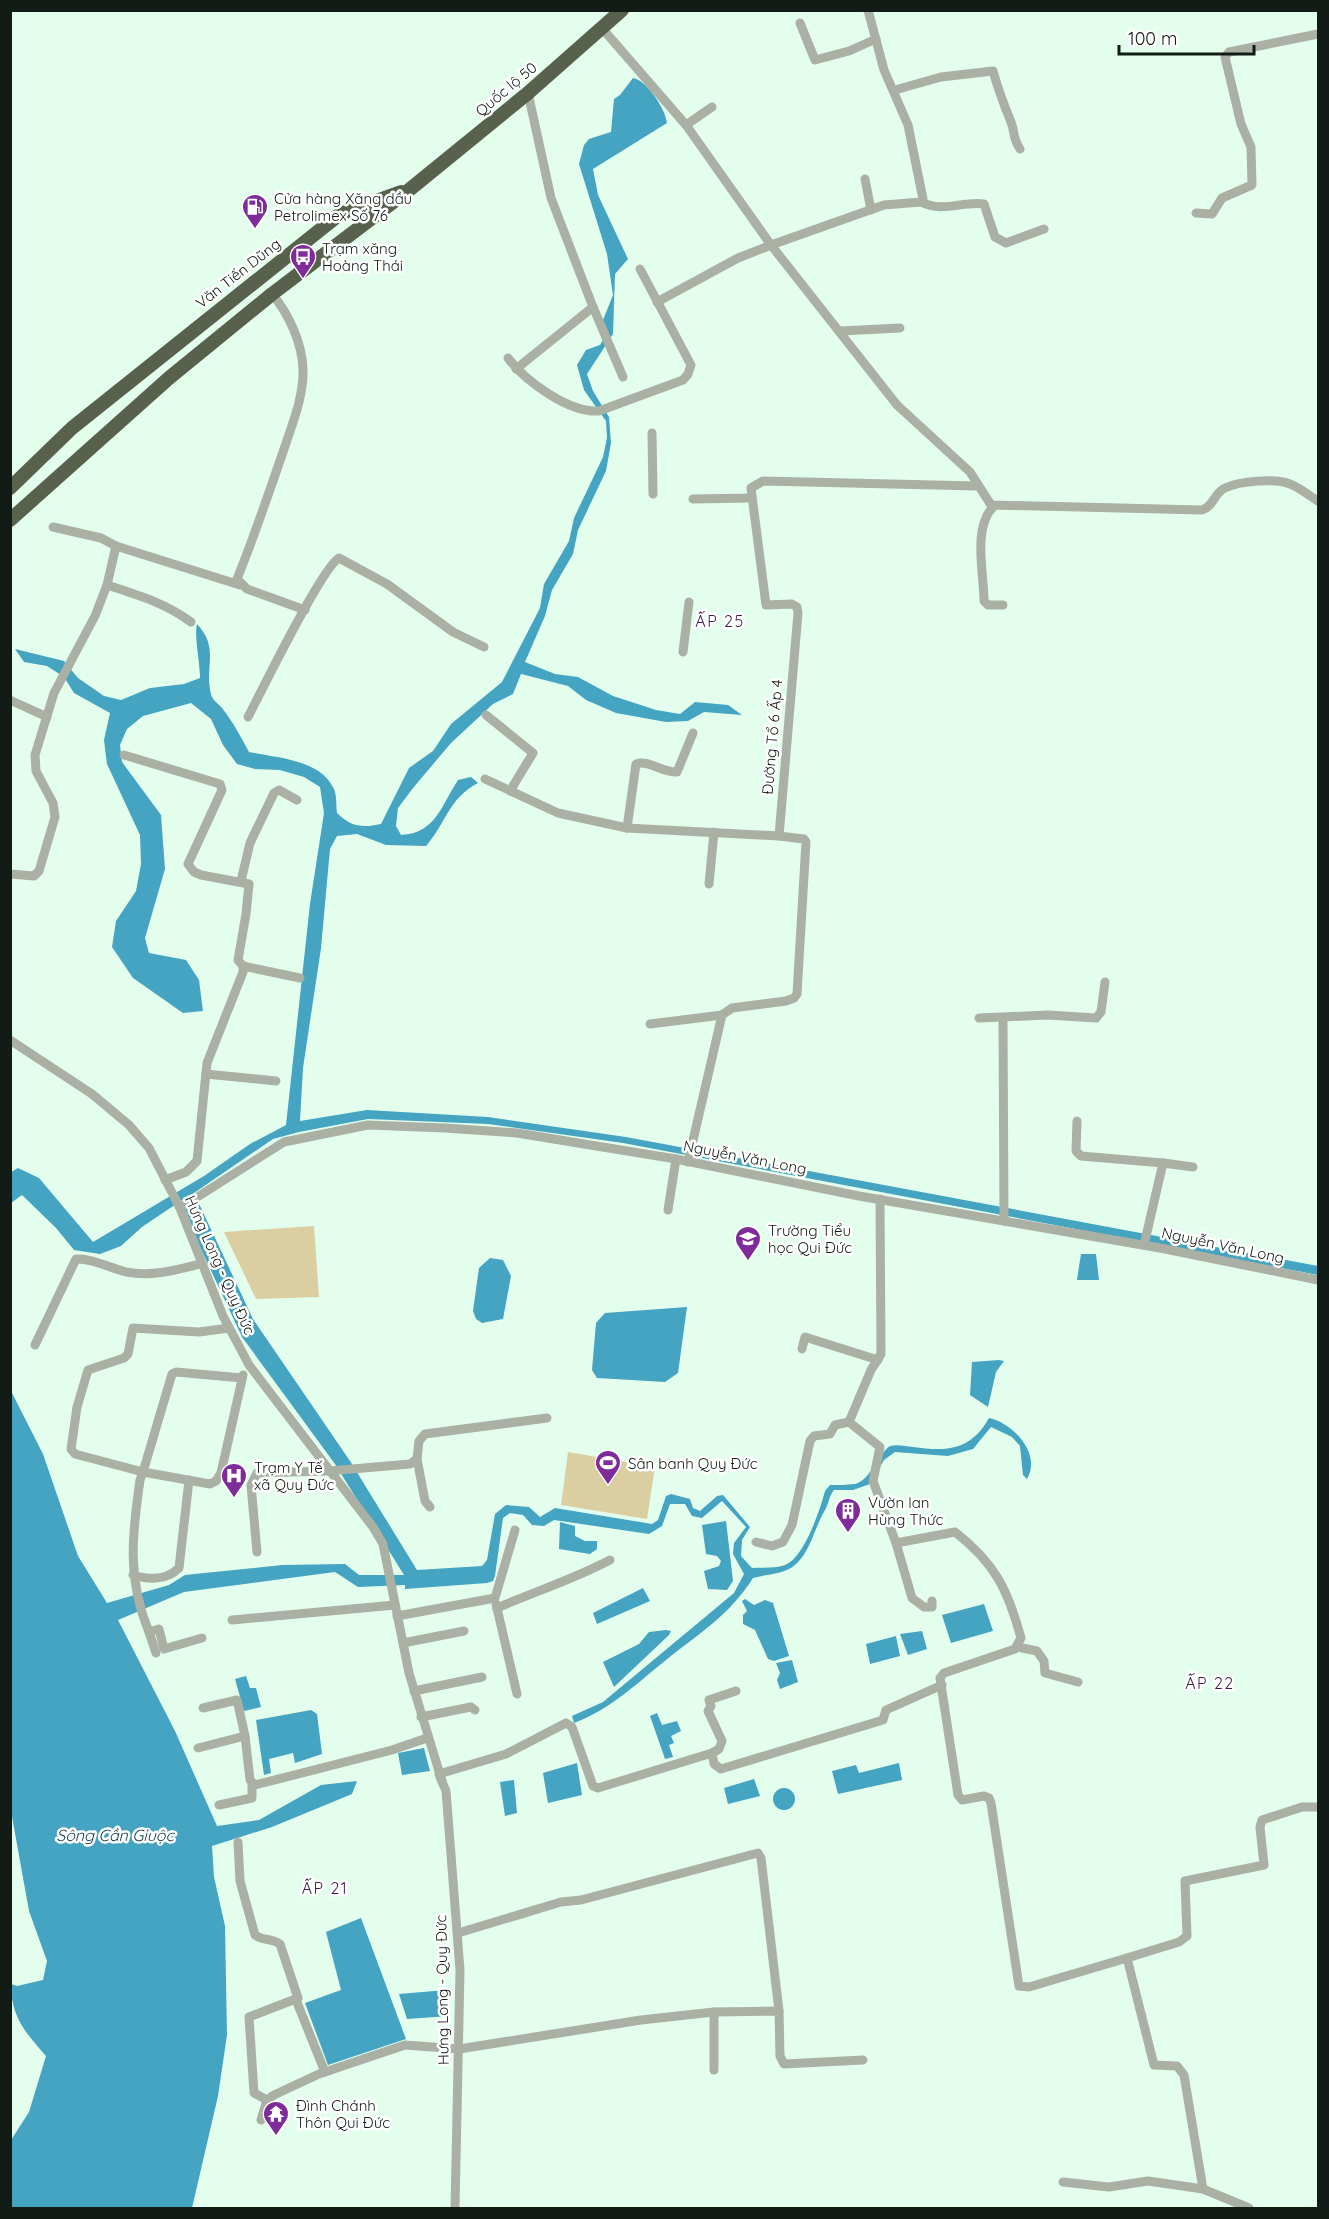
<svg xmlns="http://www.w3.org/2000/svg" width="1329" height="2219" font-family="Quicksand,sans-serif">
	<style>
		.green { fill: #dbcea1 }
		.water { fill: #44a4c1 }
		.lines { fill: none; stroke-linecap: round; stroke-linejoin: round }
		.minor { stroke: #abb0a5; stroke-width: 9 }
		.highway { stroke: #58614b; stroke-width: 14 }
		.labels { text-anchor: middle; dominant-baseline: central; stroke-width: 5; stroke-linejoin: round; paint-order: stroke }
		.street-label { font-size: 15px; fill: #121b15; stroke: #fff }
		.poi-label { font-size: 15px; fill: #121b15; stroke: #fff; text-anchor: start }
		.neighbourhood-label { font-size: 16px; letter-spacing: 1.5px; fill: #411a50; stroke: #fff }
		.water-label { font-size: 16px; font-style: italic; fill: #16414e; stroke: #fff }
	</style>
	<rect width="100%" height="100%" fill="#e3feed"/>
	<g class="green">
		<polygon points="314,1226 319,1297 256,1299 224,1232"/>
		<polygon points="568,1452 655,1467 647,1519 561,1505"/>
	</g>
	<g class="water">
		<path d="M633,78C647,80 666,110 667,123L593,169L598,195L628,259L615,274L613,334L587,374L593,391L609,417L611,443L606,471L578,530L573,554L552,590L545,616L525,662L555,674L578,677L613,696L656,710L680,714L695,702L728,705L742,715L704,712L688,721L666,722L616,713L586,700L568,686L521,674L513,694L493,704L451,743L413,788L398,808L396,826L401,835C436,833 441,806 458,780L471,777L478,783C448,799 447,822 426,846L386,845L357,834L337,836L330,849L321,948L303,1068L300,1121L367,1110L488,1117L626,1137L1318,1266V1275L623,1143L488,1124L368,1119L299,1132L273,1139L194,1193L253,1319L350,1461L417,1570L482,1566L487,1560L495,1514L506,1505L529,1507L540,1517L555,1508L652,1524L658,1520L666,1496L671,1494L690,1499L693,1508L700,1511L717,1496L723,1495L750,1527L742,1540L741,1556L752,1568C763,1567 775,1569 785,1565C804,1558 820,1510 825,1491L830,1485C838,1485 847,1485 855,1484C871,1480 877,1455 890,1446C898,1444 905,1446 913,1447C948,1452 971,1450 989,1418C1013,1423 1042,1454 1027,1479L1023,1475L1020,1446L1012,1437L991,1427L973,1449L948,1456L895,1452L884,1460L870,1484L853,1490H834C829,1496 829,1503 825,1510C814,1528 809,1559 789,1569C779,1574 764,1575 753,1578C729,1616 699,1633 666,1660C636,1684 611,1709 574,1723L572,1716L603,1702L734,1593L744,1574L733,1554L734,1543L746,1527L722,1501L702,1518L692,1516L685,1504H670L662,1526L649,1534L554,1520L544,1526L532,1525L523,1515L510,1513L503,1518L495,1576L493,1581L487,1583L405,1589V1585L358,1587L335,1572L184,1592L118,1620L175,1731L217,1826L259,1820L321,1785L357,1781L352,1794L272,1827L212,1846L214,1877L225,1926L227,2035L218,2096L192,2208H11V2140L29,2112L46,2056C25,2032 11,2017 11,1984L17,1986L43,1980L47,1961L29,1911L11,1811L10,1389L43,1454L78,1556L107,1603L169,1585L185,1575L282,1565L345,1564L359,1575H404L335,1464L242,1337L200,1247L182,1200L142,1227L121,1246L100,1254L74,1250L56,1228L22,1195L11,1203V1172L18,1168L39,1178L93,1242L204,1176L250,1144L286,1125L310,904L324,813L320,787L304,777L280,770L255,769L237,764L223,745L211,719L191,703L143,716L127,729L120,745L122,762L161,815L165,869L145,938L149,953L186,960L199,980L203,1011L183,1013L133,978L112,947L116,921L136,891L141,864L140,835L107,764L104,740L110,713L74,693L64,677L47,666L24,662L15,649L64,661L78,678L104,696L121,700L150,688L184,684L200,678C200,662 194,637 197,624C220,649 204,666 211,694C212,700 218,703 222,708C233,722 241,737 249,752C277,758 320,759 334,789C337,796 336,806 337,813C351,827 362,828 381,824L409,768L433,751L451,724L502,682L540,608L544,584L569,541L574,518L603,457L607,438L606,421L584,390L577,365L586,350L600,345L607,333L603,320L613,295L607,254L579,164L584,145L589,139L611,132L614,99L620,95Z"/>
		<polygon points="1081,1254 1096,1254 1099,1280 1077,1280"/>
		<polygon points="490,1258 503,1260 511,1276 503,1319 482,1323 476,1319 473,1311 479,1268"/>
		<polygon points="687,1307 678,1373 665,1382 597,1378 592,1370 596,1323 605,1313"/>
		<polygon points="999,1360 1004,1361 996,1372 988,1407 970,1395 972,1362"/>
		<polygon points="726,1521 733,1581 727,1590 708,1589 704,1571 719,1566 721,1561 717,1556 706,1554 702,1525"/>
		<polygon points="560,1522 575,1526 575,1536 585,1541 597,1541 597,1549 590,1554 559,1549"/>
		<polygon points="643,1588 650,1601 597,1624 593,1613"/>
		<polygon points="745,1599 754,1605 765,1600 773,1603 789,1656 774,1661 768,1659 755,1630 743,1624 743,1615 747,1611 742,1601"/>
		<polygon points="984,1604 993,1631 951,1643 942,1615"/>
		<polygon points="666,1630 671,1631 669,1635 614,1687 603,1662 639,1644 649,1632"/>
		<polygon points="922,1631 927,1649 908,1655 900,1634"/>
		<polygon points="896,1636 900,1656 870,1664 866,1644"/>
		<polygon points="792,1660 798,1682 780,1689 777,1680 780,1673 776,1663"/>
		<polygon points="246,1676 250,1688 256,1688 261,1707 244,1711 235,1679"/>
		<polygon points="311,1710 317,1714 322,1754 295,1763 293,1753 269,1759 271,1773 264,1775 256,1720"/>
		<polygon points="657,1713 662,1725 677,1721 681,1731 671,1736 674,1743 669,1745 673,1757 665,1759 650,1716"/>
		<polygon points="424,1748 430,1771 402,1775 398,1753"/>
		<polygon points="577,1763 582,1795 548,1803 543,1773"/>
		<polygon points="899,1763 902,1780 838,1794 832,1771 856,1765 859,1773"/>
		<polygon points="754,1779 760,1796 728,1804 724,1788"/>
		<polygon points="514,1780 517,1813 505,1816 500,1782"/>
		<circle cx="784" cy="1799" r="11"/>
		<polygon points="361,1918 406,2039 328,2065 305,2003 341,1990 326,1932"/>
		<polygon points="446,1990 450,2016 407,2019 399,1994"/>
	</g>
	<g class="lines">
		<g class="minor">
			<polyline points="800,23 815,60 849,51 876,39"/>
			<path d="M601,27L686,125L771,245L897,405L970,472L991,505L1202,510C1214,506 1214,493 1225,488C1240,481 1275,478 1290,484C1301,488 1309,496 1318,501"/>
			<path d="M895,90L941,77L993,71C998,89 1004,105 1011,122C1015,132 1012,137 1020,149"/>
			<polyline points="686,125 712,107"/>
			<polyline points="865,179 871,210"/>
			<path d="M921,202C943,213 962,201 984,204L995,237L1006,243L1044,229"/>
			<polyline points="1196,213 1212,214 1222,198 1252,185 1251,147 1241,124 1225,57 1229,52 1318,34"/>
			<path d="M272,294C289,314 302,343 303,369C304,396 292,425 284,449C269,493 254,537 237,579L247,589L305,610"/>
			<polyline points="657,302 738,258 771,245 884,205 921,202 923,199 908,125 884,70 868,10"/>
			<polyline points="593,307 623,377"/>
			<polyline points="840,331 900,328"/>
			<path d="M508,358C525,381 569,413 599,411L683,380L688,374L691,365L640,269"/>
			<polyline points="516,369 593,307 551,198 528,93"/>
			<polyline points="652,433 653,494"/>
			<polyline points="693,499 751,498"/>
			<path d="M994,506C972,527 984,573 984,601L988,605H1003"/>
			<polyline points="116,546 240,585"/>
			<path d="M107,585C138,595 165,603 191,622"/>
			<polyline points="683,652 689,602"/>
			<polyline points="10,700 47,717"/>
			<polyline points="486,715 533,753 510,791"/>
			<path d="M248,717C261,692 322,567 339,558L387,584L453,632L484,647"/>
			<polyline points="124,755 220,784 222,790 188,864 194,872 201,875 249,884 246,914 238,960 243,966 243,972 207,1063 197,1161 186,1172 165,1180"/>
			<polyline points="485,779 558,813 627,828 779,836 804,839 806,842 797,994 794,998 786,1001 732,1008 722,1015 688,1162"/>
			<path d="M627,828L636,764C647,759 663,773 677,772L693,733"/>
			<polyline points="779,836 798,613 797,607 792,604 766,605 751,488 763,481 977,486"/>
			<polyline points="10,874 34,876 39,871 55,817 53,803 36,771 35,755 54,693 95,616 107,585 116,546 101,538 53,527"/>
			<polyline points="241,881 250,843 274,793 279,790 297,800"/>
			<polyline points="709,884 714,832"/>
			<polyline points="243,966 300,978"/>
			<polyline points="979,1018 1048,1015 1096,1018 1101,1012 1105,982"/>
			<polyline points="1003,1018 1004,1221"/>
			<polyline points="650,1024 722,1015"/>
			<polyline points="10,1040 92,1094 129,1125 149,1148 180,1208 223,1316 249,1365 373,1527 383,1544 409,1673 442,1781"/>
			<polyline points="206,1074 276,1081"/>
			<polyline points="1077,1121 1076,1151 1081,1156 1163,1163"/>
			<polyline points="880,1199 881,1354 871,1370 849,1422 880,1447 873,1481 896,1543 912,1598 924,1607 932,1607 932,1601"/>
			<polyline points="180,1208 284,1142 368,1125 445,1128 517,1133 676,1159 859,1196 1160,1248 1318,1280"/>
			<polyline points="668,1210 676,1159"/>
			<polyline points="1144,1245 1163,1163 1193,1167"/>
			<polyline points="229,1328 199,1332 133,1328 128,1354 124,1358 88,1370 77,1407 71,1449 75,1454 143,1472 172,1374 176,1372 242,1378"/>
			<path d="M35,1345L76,1259C92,1258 110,1268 126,1272C152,1277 176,1270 200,1264"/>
			<polyline points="802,1349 805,1337 878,1360"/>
			<polyline points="417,1459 425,1501 430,1507"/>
			<polyline points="756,1542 772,1546 783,1542 792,1525 810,1441 814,1436 830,1434 835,1425 849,1422"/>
			<path d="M896,1543L955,1532C995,1563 1008,1590 1021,1638L1015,1649L944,1673L940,1678L958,1795L962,1800L984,1796L989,1798L991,1803L1019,1986L1029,1987L1127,1958"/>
			<polyline points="257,1552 251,1485 257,1473 329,1471 410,1464 417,1459 419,1441 425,1434 547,1418"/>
			<path d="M133,1575C149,1580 167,1580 179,1568L189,1480"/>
			<polyline points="496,1604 517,1694"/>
			<path d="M497,1608C534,1592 574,1579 610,1560"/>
			<polyline points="397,1616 495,1598 515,1530"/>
			<polyline points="232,1620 395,1605"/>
			<polyline points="149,1632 156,1653"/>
			<path d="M202,1638L164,1649L159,1629L149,1632C127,1579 132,1535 140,1480L143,1472L210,1484L216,1481L221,1473L243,1375"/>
			<polyline points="403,1643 464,1631"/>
			<polyline points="1017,1647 1037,1651 1044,1661 1045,1673 1078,1682"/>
			<polyline points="414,1691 482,1677"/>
			<polyline points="203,1708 237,1700 245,1736 250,1780 255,1785 392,1750 427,1738"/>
			<polyline points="421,1717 471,1707 475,1710"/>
			<polyline points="198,1748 245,1736"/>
			<polyline points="712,1753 719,1749 722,1741 708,1711 711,1706 709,1700 736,1691"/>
			<polyline points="439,1774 506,1754 566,1723 572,1727 593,1786 598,1788 712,1753 714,1764 721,1769 883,1720 886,1710 942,1685"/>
			<polyline points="440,1777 446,1791 460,1970 455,2208"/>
			<polyline points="219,1805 252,1798 252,1784"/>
			<path d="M238,1842L240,1881L255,1935C263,1941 272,1938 280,1944L298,1998L249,2017L254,2093L267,2100"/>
			<polyline points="458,1933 561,1902 581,1900 758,1853 761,1858 779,2011"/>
			<polyline points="296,2000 325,2072"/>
			<polyline points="714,2070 714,2012"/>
			<polyline points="261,2120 267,2100 274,2095 319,2074 405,2045 459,2049 641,2020 714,2012 779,2011 780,2056 784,2064 863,2060"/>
			<polyline points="1063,2182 1109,2187 1148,2181 1203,2189 1249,2208"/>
			<polyline points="1203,2189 1184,2075 1177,2066 1154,2065 1127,1958 1179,1942 1187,1936 1185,1881 1264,1865 1260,1827 1262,1820 1302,1807 1318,1807"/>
		</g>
		<g class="highway">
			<polyline points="10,488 72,428 340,214 401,192"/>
			<polyline points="10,520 169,378 272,294 409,190 528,93 622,10"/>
		</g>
	</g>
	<defs>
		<symbol id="fuel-pin" viewBox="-11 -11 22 30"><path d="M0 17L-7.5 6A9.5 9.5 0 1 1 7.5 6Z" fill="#7f2c9b" stroke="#fff"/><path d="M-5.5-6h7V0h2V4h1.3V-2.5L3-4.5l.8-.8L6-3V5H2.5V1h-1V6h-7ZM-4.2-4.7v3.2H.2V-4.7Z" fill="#fff"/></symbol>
		<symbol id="bus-pin" viewBox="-11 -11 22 30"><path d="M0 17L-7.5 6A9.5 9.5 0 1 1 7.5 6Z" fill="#7f2c9b" stroke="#fff"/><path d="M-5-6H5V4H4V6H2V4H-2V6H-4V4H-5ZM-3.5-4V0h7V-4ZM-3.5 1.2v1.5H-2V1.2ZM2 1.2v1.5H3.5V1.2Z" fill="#fff"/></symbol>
		<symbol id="school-pin" viewBox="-11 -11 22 30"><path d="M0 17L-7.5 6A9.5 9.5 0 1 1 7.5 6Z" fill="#7f2c9b" stroke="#fff"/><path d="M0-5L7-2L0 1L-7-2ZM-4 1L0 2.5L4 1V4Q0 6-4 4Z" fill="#fff"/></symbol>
		<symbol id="stadium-pin" viewBox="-11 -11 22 30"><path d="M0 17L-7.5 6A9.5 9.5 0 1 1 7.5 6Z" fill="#7f2c9b" stroke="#fff"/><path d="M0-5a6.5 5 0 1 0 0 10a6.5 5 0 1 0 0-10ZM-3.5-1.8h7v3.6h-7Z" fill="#fff"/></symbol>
		<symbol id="hospital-pin" viewBox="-11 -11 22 30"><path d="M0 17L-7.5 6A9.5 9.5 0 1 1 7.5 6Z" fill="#7f2c9b" stroke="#fff"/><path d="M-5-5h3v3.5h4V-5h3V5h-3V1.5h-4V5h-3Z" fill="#fff"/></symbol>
		<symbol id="building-pin" viewBox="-11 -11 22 30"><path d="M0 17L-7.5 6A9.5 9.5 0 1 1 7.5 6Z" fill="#7f2c9b" stroke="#fff"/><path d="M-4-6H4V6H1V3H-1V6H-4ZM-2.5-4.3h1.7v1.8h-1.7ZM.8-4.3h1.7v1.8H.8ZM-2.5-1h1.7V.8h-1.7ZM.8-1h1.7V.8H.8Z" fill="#fff"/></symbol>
		<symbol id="temple-pin" viewBox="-11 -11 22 30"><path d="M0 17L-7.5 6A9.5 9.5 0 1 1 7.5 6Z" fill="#7f2c9b" stroke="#fff"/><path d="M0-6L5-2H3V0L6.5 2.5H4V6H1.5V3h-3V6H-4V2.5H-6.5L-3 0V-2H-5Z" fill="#fff"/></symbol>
	</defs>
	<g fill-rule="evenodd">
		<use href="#fuel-pin" x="240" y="192" width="30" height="40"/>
		<use href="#bus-pin" x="288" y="242" width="30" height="40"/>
		<use href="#school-pin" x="733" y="1224" width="30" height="40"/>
		<use href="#stadium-pin" x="593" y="1448" width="30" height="40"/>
		<use href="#hospital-pin" x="219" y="1461" width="30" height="40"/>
		<use href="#building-pin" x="833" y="1496" width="30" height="40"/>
		<use href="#temple-pin" x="261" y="2099" width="30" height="40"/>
	</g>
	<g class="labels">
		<g class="street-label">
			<text transform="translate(506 89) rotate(-40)">Quốc lộ 50</text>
			<text transform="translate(238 273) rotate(-38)">Văn Tiến Dũng</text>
			<text transform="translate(772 737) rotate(-85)">Đường Tổ 6 Ấp 4</text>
			<text transform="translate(745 1157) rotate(11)">Nguyễn Văn Long</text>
			<text transform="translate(1223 1245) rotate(12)">Nguyễn Văn Long</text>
			<text transform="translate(220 1265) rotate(66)">Hưng Long - Quy Đức</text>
			<text transform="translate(442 1990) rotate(-91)">Hưng Long - Quy Đức</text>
		</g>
		<g class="poi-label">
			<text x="274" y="198">Cửa hàng Xăng dầu<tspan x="274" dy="17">Petrolimex Số 76</tspan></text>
			<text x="322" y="248">Trạm xăng<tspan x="322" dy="17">Hoàng Thái</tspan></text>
			<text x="768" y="1230">Trường Tiểu<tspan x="768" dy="17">học Qui Đức</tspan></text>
			<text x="628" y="1463">Sân banh Quy Đức</text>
			<text x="254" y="1467">Trạm Y Tế<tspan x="254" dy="17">xã Quy Đức</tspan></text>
			<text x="868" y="1502">Vườn lan<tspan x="868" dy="17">Hùng Thức</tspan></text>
			<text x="296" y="2105">Đình Chánh<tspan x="296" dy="17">Thôn Qui Đức</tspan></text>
		</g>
		<g class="neighbourhood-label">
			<text x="720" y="621">ẤP 25</text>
			<text x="1210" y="1683">ẤP 22</text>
			<text x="325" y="1888">ẤP 21</text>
		</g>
		<g class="water-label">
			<text x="115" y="1835">Sông Cần Giuộc</text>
		</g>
	</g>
	<rect width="1329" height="2219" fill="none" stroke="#121b15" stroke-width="24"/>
	<path d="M1119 45v9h135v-9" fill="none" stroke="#121b15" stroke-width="3"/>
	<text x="1128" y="45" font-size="18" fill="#121b15" stroke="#ffffff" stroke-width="4.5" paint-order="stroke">100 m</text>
</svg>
